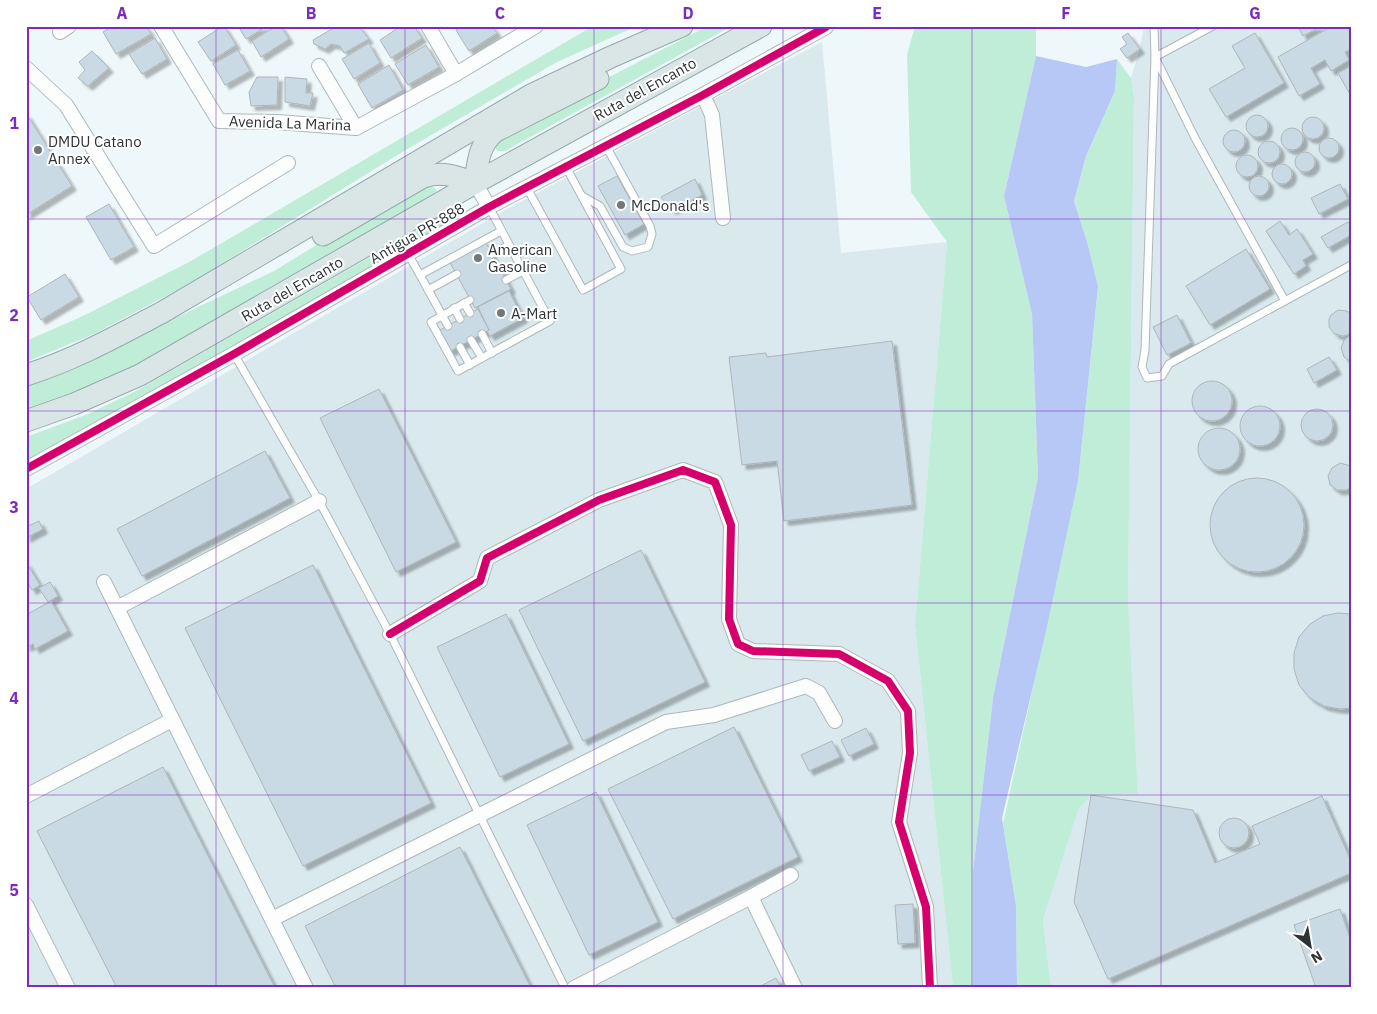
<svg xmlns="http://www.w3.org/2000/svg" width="1377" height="1014" font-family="'IBM Plex Sans',sans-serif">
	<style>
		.built { fill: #d9e9ee }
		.green { fill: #c0edd8 }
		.water { fill: #b7c7f6 }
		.building { fill: #cadae5; stroke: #afb5b8; filter: url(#shadow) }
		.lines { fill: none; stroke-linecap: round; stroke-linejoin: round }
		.lane-casing { stroke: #b0b7b9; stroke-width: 9 }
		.street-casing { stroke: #b0b7b9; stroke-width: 16 }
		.primary-casing { stroke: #93abab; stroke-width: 23 }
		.lane { stroke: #fcfefe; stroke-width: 7 }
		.street { stroke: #fcfefe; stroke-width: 14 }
		.primary { stroke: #dae6e6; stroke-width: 21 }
		.cycleway-casing { stroke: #fff; stroke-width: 11 }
		.cycleway { stroke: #d6006c; stroke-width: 8 }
		.grid { fill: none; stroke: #7b2cbf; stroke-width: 1; stroke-opacity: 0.55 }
		.poi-dot { fill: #71787a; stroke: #fff; stroke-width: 2 }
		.labels { text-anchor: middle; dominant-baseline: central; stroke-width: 4; stroke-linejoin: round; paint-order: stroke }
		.street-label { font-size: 15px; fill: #2d3335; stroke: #fff }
		.poi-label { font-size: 15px; fill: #2d3335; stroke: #fff; text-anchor: start }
		.neatline { fill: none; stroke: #7b2cbf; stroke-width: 2 }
		.grid-label { font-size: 16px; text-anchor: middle; font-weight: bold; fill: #7b2cbf }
	</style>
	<defs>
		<filter id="shadow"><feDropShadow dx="4.5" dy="4.5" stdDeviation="1" flood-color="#0004"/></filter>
	</defs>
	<rect width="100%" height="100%" fill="#eef7fa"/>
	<g class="built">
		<polygon points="1144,26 1351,26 1351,988 1051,988 1043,920 1078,809 1091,795 1138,794 1128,597 1134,98 1131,78 1140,49"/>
		<polygon points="822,42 841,253 947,242 915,625 953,988 26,988 26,489 509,208"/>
	</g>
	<g class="green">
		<polygon points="593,26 637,26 557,62 404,151 194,281 94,334 26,362 26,341 83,316 191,261"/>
		<polygon points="708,26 732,26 505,151 497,151 494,145 499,134"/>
		<polygon points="915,26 1036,26 1036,56 1004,196 1032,314 1038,477 993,698 973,872 973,988 953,988 915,625 947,242 911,192 907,55"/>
		<polygon points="1117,59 1131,78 1134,98 1128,597 1138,794 1091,795 1078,810 1043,920 1051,988 1017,988 1016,906 1003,824 1078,481 1098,288 1088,245 1074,201 1086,156 1115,91"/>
		<polygon points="427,185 435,188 437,191 204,333 147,364 26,412 26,384 133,338 274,271 411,187"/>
		<polygon points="459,206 464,206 466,210 463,215 142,399 26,463 26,437 88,414 136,391"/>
	</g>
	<polygon class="water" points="1036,56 1086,67 1117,59 1115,91 1086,156 1074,201 1088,245 1098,287 1078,481 1046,631 1002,818 1016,906 1017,988 973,988 973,872 993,698 1038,477 1032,314 1004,196"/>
	<g class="building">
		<polygon points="112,26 146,26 151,34 116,54 103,32"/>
		<polygon points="223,26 224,26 236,45 211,61 198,42"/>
		<polygon points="238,26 267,26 246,39"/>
		<polygon points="276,26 281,26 289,39 261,57 252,41"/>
		<polygon points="337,26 359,26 369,39 344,53 340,46 331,44 325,49 314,44 313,40"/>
		<polygon points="401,26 414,26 422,38 391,58 380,40"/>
		<polygon points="462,26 492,26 497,33 469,51 456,30"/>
		<polygon points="1298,26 1320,26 1320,27 1303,36"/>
		<polygon points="1332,26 1351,26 1351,49 1345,52 1349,60 1331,71 1325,60 1311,68 1320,84 1299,96 1278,57"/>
		<polygon points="1128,33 1140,49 1127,58 1120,49 1127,44 1122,37"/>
		<polygon points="1255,33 1284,83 1226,117 1209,89 1245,68 1232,46"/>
		<polygon points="155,38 167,59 142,74 129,54"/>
		<polygon points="369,43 380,63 354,79 342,59"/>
		<polygon points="426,45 439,67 408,85 395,64"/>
		<polygon points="238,50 250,71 225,85 213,64"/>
		<polygon points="92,51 109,68 88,86 78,78 85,70 79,62"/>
		<polygon points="389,65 403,90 372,108 358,84"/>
		<polygon points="1351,66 1351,96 1338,73"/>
		<polygon points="257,77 278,77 277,105 251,106 249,92"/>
		<polygon points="285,77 307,79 306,93 313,93 310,106 285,102"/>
		<polygon points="26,113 72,186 26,215"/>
		<circle cx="1257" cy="126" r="11"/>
		<circle cx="1313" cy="128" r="11"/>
		<circle cx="1292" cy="139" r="11"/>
		<circle cx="1234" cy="141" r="11"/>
		<circle cx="1329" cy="148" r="10"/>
		<circle cx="1269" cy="152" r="11"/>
		<circle cx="1305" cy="162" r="10"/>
		<circle cx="1247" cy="166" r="11"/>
		<circle cx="1282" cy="174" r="10"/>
		<circle cx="1259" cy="186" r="10"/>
		<polygon points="617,176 644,224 625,235 598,186"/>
		<polygon points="695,179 702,195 672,210 661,197"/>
		<polygon points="1340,184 1348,199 1319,214 1311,198"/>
		<polygon points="109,204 134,247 111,260 86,217"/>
		<polygon points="1280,221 1289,235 1297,229 1313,254 1303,260 1306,266 1294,274 1266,231"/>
		<polygon points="1348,222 1351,226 1351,235 1328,248 1321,237"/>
		<polygon points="485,241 511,289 475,308 449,261"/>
		<polygon points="1246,249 1270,289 1210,325 1186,286"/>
		<polygon points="65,274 79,297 41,320 27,297"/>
		<polygon points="509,291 523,318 490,336 487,331 489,330 478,307"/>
		<polygon points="478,309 489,330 449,352 438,331"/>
		<polygon points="1338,310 1347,311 1351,314 1351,332 1347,335 1343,336 1335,334 1329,327 1329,319 1331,315"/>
		<polygon points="1177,315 1191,343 1167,355 1153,327"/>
		<polygon points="1351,335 1351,362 1344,357 1341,348 1344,340"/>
		<polygon points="892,341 912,505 784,521 777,461 742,465 729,357 766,353 767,357"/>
		<polygon points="1329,357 1337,370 1314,383 1307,369"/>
		<circle cx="1212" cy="401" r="20"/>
		<polygon points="379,389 456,542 396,572 320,418"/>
		<circle cx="1260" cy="426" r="20"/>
		<circle cx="1317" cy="425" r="16"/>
		<circle cx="1219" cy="449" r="21"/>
		<polygon points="265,451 290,498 142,576 117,529"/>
		<polygon points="1340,463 1351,466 1351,488 1346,490 1337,490 1330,485 1329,480 1328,476 1332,468"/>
		<circle cx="1257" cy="525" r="47"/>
		<polygon points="39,521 43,529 26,538 26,527"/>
		<polygon points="641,550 705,682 583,741 519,610"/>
		<polygon points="26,562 40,585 32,590 26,580"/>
		<polygon points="313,565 431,803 303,866 185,628"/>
		<polygon points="50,582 58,596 48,602 39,588"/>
		<polygon points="51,601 68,631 35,649 33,644 26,647 26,615"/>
		<polygon points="1338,613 1351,614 1351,708 1340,709 1324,706 1310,698 1299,685 1294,669 1294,653 1299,637 1310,624 1323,616"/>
		<polygon points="506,614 569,744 500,777 437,647"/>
		<polygon points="734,727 798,857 673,919 608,789"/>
		<polygon points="866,728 874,744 849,756 841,740"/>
		<polygon points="832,741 840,757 809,771 801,755"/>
		<polygon points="163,767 275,988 117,988 37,831"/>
		<polygon points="596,792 658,922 589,955 527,825"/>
		<polygon points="1091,795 1193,810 1215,863 1260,844 1252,826 1322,796 1351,861 1351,873 1108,979 1074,902"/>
		<circle cx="1234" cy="833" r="15"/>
		<polygon points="460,847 531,988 336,988 305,926"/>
		<polygon points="913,904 915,943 898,944 895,905"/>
		<polygon points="1340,909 1351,941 1351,988 1316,988 1294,925"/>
		<polygon points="776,978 781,988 757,988"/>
	</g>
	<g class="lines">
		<defs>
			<g id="lane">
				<polyline points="1154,26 1155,57 1195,138 1285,301"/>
				<polyline points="1213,26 1155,57 1145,350 1142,367 1147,378 1162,376 1169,364 1351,265"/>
				<polyline points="527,188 583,290 621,269 566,167"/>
				<polyline points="582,196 600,206 623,247 632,251 648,247 652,234 650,226 606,146"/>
				<polyline points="408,254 420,275"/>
				<polyline points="492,254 509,245"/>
				<polyline points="506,280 523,271"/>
				<polyline points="428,290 457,274"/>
				<polyline points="470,300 431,322 458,371 550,321 489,207"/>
				<polyline points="464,303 470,313"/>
				<polyline points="454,308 460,319"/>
				<polyline points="448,326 420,275 501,231"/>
				<polyline points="482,334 492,353"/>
				<polyline points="471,340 482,358"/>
				<polyline points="460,347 470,365"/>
				<polyline points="234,354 319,501 390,634 565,988"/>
			</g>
			<g id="street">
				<polyline points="161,26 219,121 277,122 356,128 456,74 536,26"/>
				<polyline points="428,26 456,74"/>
				<polyline points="60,32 69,26"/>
				<polyline points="319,66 356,128"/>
				<polyline points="26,68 66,105 154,246 288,163"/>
				<polyline points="703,95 712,115 723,218"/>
				<polyline points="475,183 489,207"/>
				<polyline points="26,469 234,354 489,207 703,95 826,27"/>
				<polyline points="104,582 306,988"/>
				<polyline points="117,608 319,501"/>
				<polyline points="390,634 480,581 487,558 599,500 683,470 715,482 731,525 729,619 738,644 753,651 839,654 888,681 908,711 910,753 899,822 926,907 930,988"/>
				<polyline points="26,796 172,720"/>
				<polyline points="751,897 795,988"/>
				<polyline points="26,905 68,988"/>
				<polyline points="272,919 666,722 714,715 806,686 819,693 835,721"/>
				<polyline points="574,988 751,897 791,875"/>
			</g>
			<g id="primary">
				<path d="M323,235L423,177C443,171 455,176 475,183C478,162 478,147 494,132L598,79"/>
				<path d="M26,375C74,360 117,336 161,313L531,95L611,57L682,26"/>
				<polyline points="26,421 74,404 140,375 475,183 761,26"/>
			</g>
		</defs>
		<use href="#lane" class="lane-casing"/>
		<use href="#street" class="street-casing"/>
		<use href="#primary" class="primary-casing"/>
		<use href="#lane" class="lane"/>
		<use href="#street" class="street"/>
		<use href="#primary" class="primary"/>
		<defs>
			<g id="cycleway">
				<polyline points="26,469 234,354 489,207 703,95 826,27"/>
				<polyline points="390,634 480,581 487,558 599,500 683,470 715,482 731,525 729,619 738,644 753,651 839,654 888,681 908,711 910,753 899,822 926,907 930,988"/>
			</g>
		</defs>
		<use href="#cycleway" class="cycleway-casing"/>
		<use href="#cycleway" class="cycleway"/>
	</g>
	<path class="grid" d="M216,26V988M405,26V988M594,26V988M783,26V988M972,26V988M1161,26V988M26,219H1351M26,411H1351M26,603H1351M26,795H1351"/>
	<g class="poi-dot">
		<circle cx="38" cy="150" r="5"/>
		<circle cx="621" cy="205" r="5"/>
		<circle cx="478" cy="258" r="5"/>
		<circle cx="501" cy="313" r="5"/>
	</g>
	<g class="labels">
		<g class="street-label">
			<text transform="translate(645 89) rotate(-29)">Ruta del Encanto</text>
			<text transform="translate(290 123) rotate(2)">Avenida La Marina</text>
			<text transform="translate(417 233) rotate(-30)">Antigua PR-888</text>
			<text transform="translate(292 289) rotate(-30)">Ruta del Encanto</text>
		</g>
		<g class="poi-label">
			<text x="48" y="141">DMDU Catano<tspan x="48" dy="17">Annex</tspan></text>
			<text x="631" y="205">McDonald's</text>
			<text x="488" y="249">American<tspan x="488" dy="17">Gasoline</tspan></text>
			<text x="511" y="313">A-Mart</text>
		</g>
	</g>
	<rect width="1377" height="1014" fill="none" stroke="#ffffff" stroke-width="55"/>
	<g transform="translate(1310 946) rotate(149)" stroke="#ffffff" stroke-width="4" paint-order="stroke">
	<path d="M0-4L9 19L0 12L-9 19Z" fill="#2d3335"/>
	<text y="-8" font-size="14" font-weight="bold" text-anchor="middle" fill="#2d3335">N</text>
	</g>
	<rect x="28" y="28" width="1322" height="958" class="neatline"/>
	<g class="grid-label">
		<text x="122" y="19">A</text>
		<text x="311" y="19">B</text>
		<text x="500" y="19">C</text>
		<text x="688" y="19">D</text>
		<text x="877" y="19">E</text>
		<text x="1066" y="19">F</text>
		<text x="1255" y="19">G</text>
		<text x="14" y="129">1</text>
		<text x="14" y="321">2</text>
		<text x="14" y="513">3</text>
		<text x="14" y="704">4</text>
		<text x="14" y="896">5</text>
	</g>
</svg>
